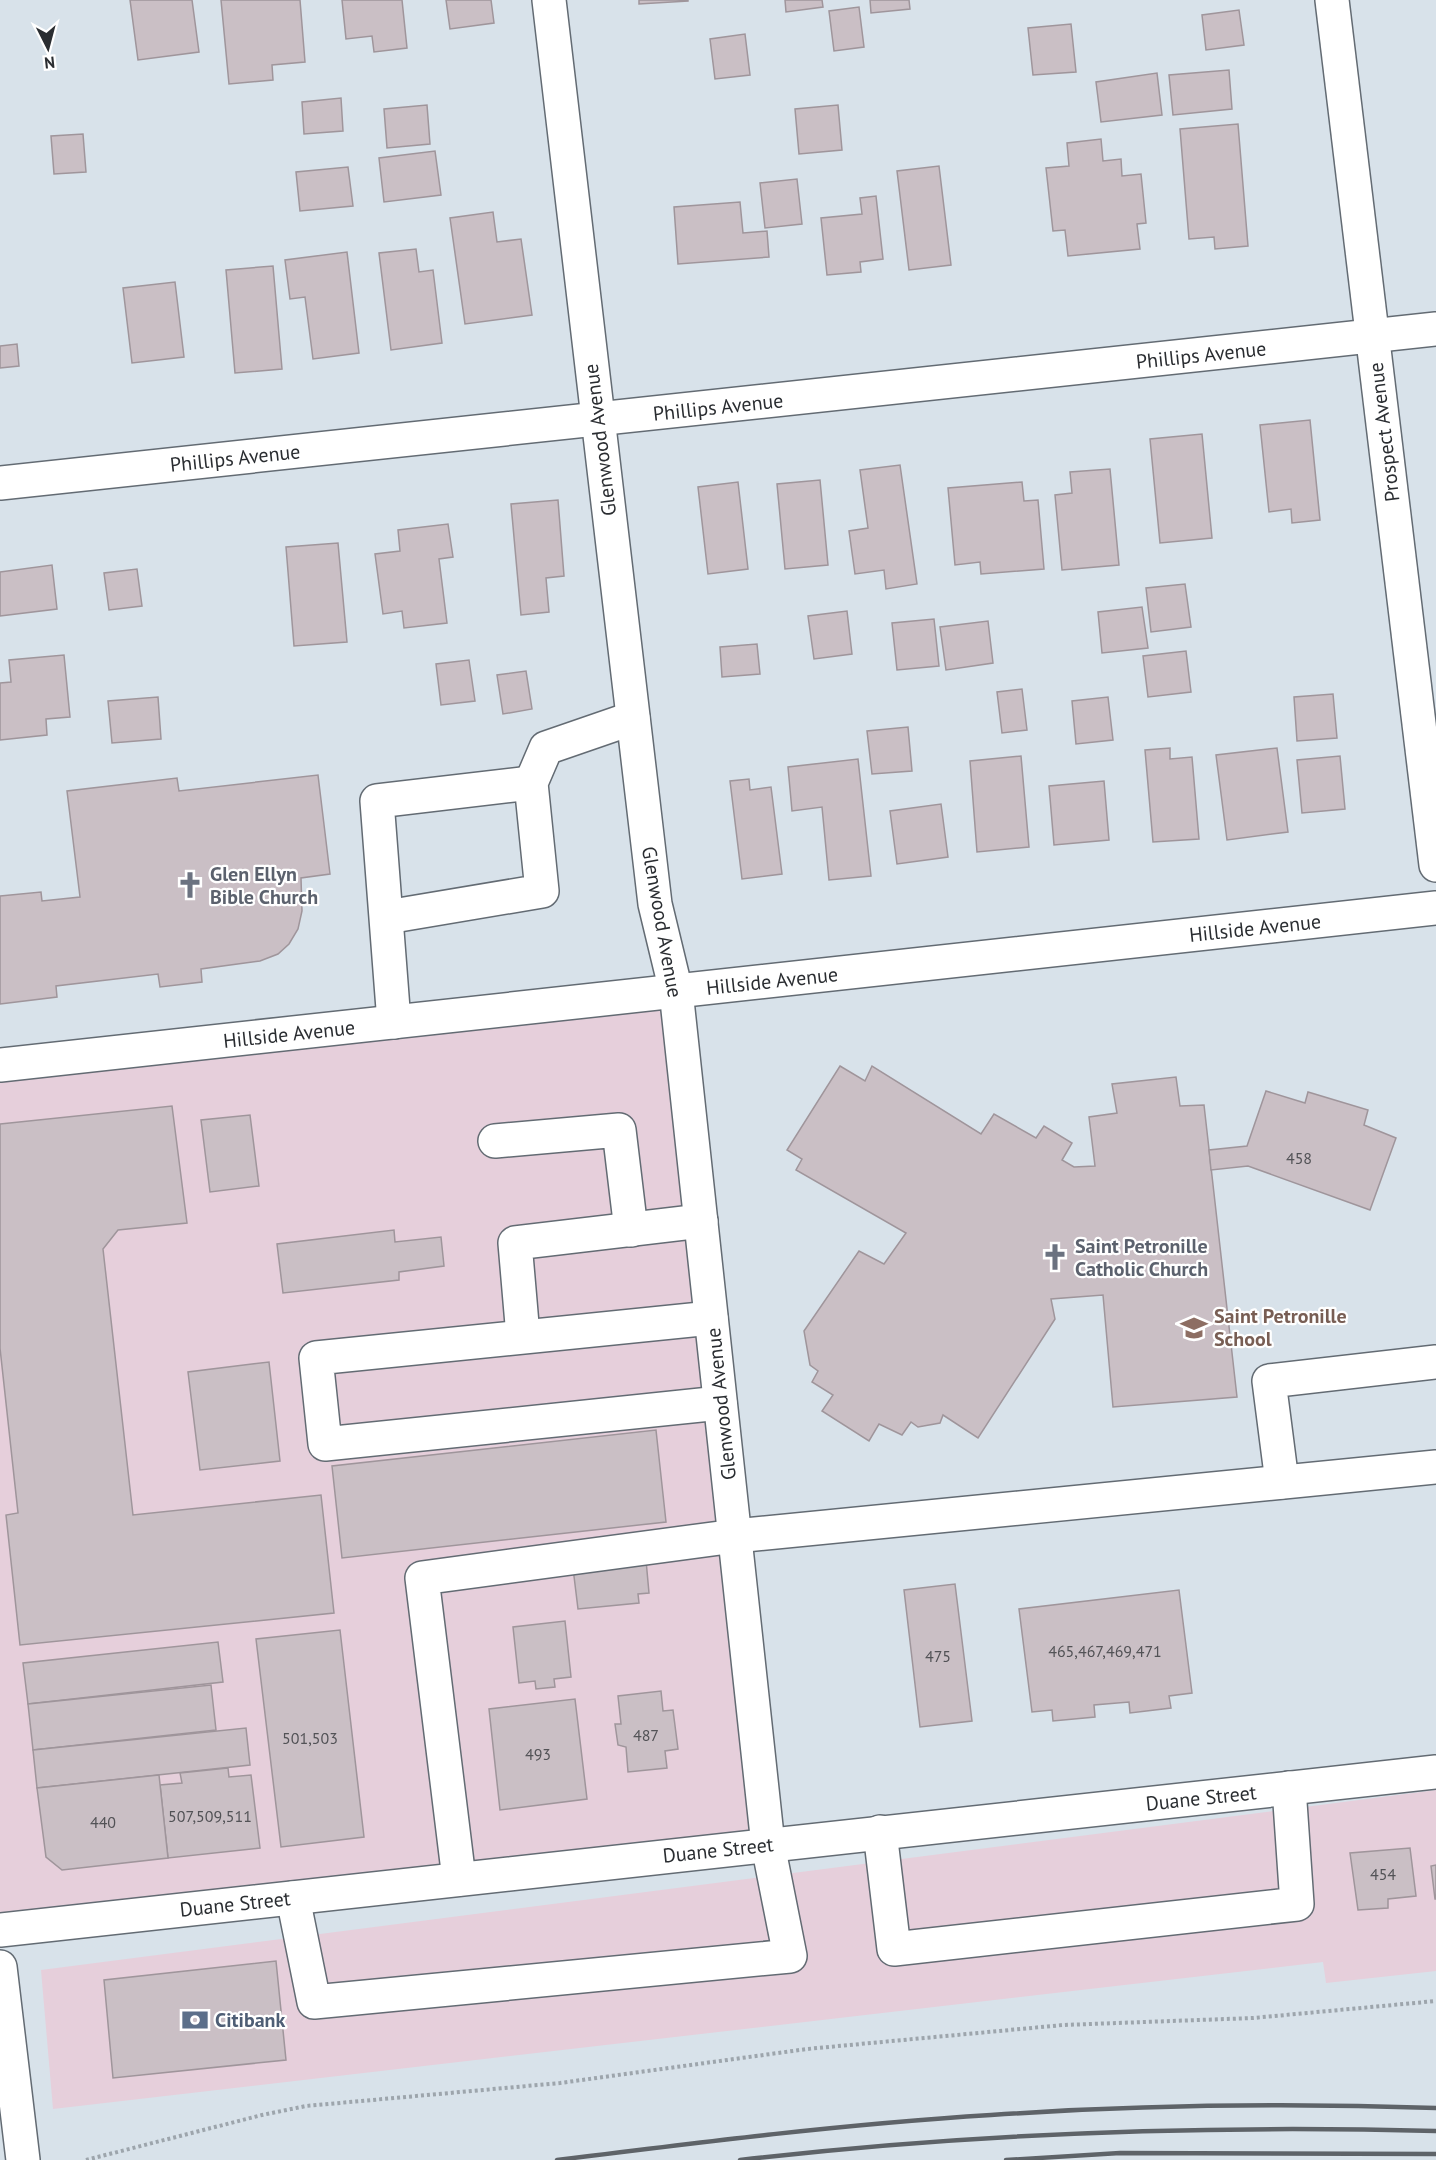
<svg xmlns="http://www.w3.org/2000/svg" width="1436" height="2160" font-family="'PT Sans',sans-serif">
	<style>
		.commercial { fill: #e6cfdb }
		.building { fill: #cabfc5; stroke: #9f959b; stroke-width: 1.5 }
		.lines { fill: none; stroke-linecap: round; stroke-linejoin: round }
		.minor-casing { stroke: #636b73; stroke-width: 36 }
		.path { stroke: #9da5ac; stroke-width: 4; stroke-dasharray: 3 3; stroke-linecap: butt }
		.minor { stroke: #fff; stroke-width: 33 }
		.rail { stroke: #5e6368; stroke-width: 4.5 }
		.labels { text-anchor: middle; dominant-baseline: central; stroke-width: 4.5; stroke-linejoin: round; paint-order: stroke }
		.number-label { font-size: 16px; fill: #525256 }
		.street-label { font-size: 20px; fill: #2a2d31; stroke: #fff }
		.worship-label { font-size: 20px; font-weight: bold; fill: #5b616d; stroke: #fff; text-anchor: start }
		.education-label { font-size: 20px; font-weight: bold; fill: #785e54; stroke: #fff; text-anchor: start }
		.service-label { font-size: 20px; font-weight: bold; fill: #4e5e75; stroke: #fff; text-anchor: start }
	</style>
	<rect width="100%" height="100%" fill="#d8e2ea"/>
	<g class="commercial">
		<polygon points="667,1003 759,1836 0,1917 0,1078"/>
		<polygon points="1436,1790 1436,1971 1326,1983 1323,1962 53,2109 41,1970"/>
	</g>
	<g class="building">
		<polygon points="130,0 192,0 199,52 138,60"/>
		<polygon points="221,0 300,0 305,62 272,65 273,80 229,84"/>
		<polygon points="342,0 402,0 407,48 374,52 372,36 346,39"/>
		<polygon points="446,0 491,0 494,23 450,29"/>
		<polygon points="639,0 688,0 688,1 639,4"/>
		<polygon points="785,0 822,0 823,7 786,12"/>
		<polygon points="870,0 909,0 910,9 871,13"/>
		<polygon points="859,7 864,47 834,51 829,11"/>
		<polygon points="1239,10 1244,45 1206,50 1202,15"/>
		<polygon points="1071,24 1076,72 1033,75 1028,28"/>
		<polygon points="745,34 750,75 715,79 710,39"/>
		<polygon points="1229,70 1232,109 1173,115 1169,75"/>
		<polygon points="1157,73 1162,115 1101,122 1096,82"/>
		<polygon points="341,98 343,131 304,134 302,102"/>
		<polygon points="427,105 430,144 387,148 384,109"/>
		<polygon points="838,105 842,150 799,154 795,109"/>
		<polygon points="1238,124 1248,246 1215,249 1214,237 1189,239 1180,129"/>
		<polygon points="83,134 86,172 54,174 51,136"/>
		<polygon points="1101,139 1103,161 1121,159 1122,176 1141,174 1146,223 1137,224 1140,249 1068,256 1065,230 1053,231 1046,168 1069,166 1067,143"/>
		<polygon points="435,151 441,195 384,202 379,158"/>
		<polygon points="939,166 951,265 909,270 897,171"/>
		<polygon points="348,167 353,206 300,211 296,172"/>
		<polygon points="797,179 802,224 765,228 760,183"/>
		<polygon points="876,196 883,259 860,262 861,272 827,275 821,218 862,214 860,198"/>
		<polygon points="740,202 743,233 767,231 769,257 678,264 674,207"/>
		<polygon points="493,212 497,242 521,239 532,315 465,324 450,218"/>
		<polygon points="416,249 419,272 433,270 442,343 391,350 379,253"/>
		<polygon points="347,252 359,353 313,359 305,297 290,299 285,260"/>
		<polygon points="273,266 282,369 235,373 226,270"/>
		<polygon points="175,282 184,357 132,363 123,288"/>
		<polygon points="17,344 19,366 0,368 0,346"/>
		<polygon points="1310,420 1320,520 1292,523 1291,509 1269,512 1260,425"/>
		<polygon points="1202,434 1212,538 1160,543 1150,439"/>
		<polygon points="900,465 917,584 886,589 884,570 855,574 849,531 868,528 860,470"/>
		<polygon points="1110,469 1119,565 1062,570 1055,495 1072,493 1070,472"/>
		<polygon points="820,480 828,565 785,569 777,484"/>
		<polygon points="738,482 748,569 708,574 698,487"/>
		<polygon points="1022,482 1024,501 1038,500 1044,569 981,574 980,562 955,565 948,488"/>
		<polygon points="558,500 564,576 546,578 549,612 521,615 511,504"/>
		<polygon points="448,524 453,557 439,559 447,623 404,628 402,611 383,614 375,554 400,551 398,530"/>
		<polygon points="338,543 347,642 294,646 286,547"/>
		<polygon points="52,565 57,609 0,616 0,572"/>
		<polygon points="137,569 142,606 109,610 104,573"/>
		<polygon points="1185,584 1191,627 1151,632 1146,588"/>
		<polygon points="1142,607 1148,648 1102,653 1098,612"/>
		<polygon points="847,611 852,654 814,659 808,616"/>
		<polygon points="934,619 939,666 897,670 892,623"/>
		<polygon points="988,621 993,663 946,670 940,627"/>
		<polygon points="757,644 760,674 722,677 720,647"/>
		<polygon points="1186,651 1191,692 1148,697 1143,656"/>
		<polygon points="64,655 70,717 46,719 47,735 0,740 0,683 11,682 9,660"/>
		<polygon points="469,660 475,701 441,705 436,664"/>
		<polygon points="526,671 532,709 503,714 497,675"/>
		<polygon points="1022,689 1027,730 1002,733 997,692"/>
		<polygon points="1333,694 1337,738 1297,741 1294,697"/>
		<polygon points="158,697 161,739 112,743 108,701"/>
		<polygon points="1108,697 1113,740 1076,744 1072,701"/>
		<polygon points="908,727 912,771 872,774 867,731"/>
		<polygon points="1170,748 1170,759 1192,757 1199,839 1153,842 1145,750"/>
		<polygon points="1277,748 1288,832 1227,840 1216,755"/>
		<polygon points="1021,756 1029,847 977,852 970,761"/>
		<polygon points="1340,756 1345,809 1302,813 1297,760"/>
		<polygon points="858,759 871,876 829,880 822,807 792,811 788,767"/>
		<polygon points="318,775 330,874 301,878 302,911 298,929 289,944 278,954 260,961 201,969 202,982 160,987 158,974 56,986 57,997 0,1004 0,896 41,892 42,901 80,897 67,791 177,778 179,791"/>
		<polygon points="749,779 750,790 771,787 782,874 742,879 730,781"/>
		<polygon points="1104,781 1109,840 1054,845 1049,786"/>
		<polygon points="941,804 948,857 897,864 890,811"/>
		<polygon points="840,1066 865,1081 872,1066 981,1134 994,1114 1036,1138 1044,1126 1072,1143 1062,1160 1074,1167 1095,1166 1089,1117 1117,1113 1112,1084 1176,1077 1180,1106 1204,1105 1237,1397 1113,1407 1103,1295 1051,1299 1055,1319 978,1438 943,1415 940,1423 918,1427 911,1422 902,1435 879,1424 869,1441 822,1411 833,1395 812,1382 818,1371 810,1365 804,1331 859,1251 884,1264 906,1233 796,1170 802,1159 787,1150"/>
		<polygon points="1266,1091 1305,1103 1308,1092 1368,1110 1364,1125 1396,1138 1370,1210 1248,1166 1211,1170 1209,1150 1247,1146"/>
		<polygon points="172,1106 187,1223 118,1230 103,1249 133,1515 321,1495 334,1613 20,1645 6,1515 18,1513 0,1348 0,1124"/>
		<polygon points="250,1115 259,1186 210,1192 201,1120"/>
		<polygon points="394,1230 395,1242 441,1237 444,1266 399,1272 399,1280 283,1293 277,1244"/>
		<polygon points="269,1362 280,1461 200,1470 188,1372"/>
		<polygon points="656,1430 666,1522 342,1558 332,1466"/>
		<polygon points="646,1560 649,1593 638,1594 639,1603 578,1609 573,1568"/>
		<polygon points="955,1584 972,1721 920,1727 904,1590"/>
		<polygon points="1179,1590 1192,1693 1169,1696 1171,1708 1130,1713 1129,1702 1094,1705 1095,1717 1053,1721 1052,1710 1032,1712 1019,1609"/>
		<polygon points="565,1621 571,1677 554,1679 555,1687 536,1689 535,1681 519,1683 513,1627"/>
		<polygon points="340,1630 364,1837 281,1847 256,1639"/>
		<polygon points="218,1642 223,1682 28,1704 23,1663"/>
		<polygon points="211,1685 216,1730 33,1750 28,1704"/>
		<polygon points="661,1691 663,1711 673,1710 678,1749 665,1751 667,1768 628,1772 626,1747 618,1745 615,1724 621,1724 618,1696"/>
		<polygon points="575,1699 587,1799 500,1810 489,1709"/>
		<polygon points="246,1728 250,1765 37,1788 33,1750"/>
		<polygon points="228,1768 229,1777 251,1775 260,1848 168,1858 160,1785 182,1783 180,1773"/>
		<polygon points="159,1775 168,1858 62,1870 46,1857 37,1788"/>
		<polygon points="1410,1848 1416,1896 1388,1899 1388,1908 1358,1910 1350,1853"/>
		<polygon points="1436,1865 1436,1899 1435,1899 1431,1866"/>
		<polygon points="276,1961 286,2060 113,2078 104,1980"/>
	</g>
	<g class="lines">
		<defs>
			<g id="minor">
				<polyline points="1332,0 1436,865"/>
				<polyline points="0,483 1436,329"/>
				<polyline points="387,917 542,891 531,783 546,748 633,718"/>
				<polyline points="394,1022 377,801 531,783"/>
				<polyline points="0,1065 1436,908"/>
				<polyline points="495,1141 619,1130 631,1230"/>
				<polyline points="711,1318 316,1358 325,1444 720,1403"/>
				<polyline points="523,1336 515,1243 701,1221"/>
				<polyline points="1282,1482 1269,1381 1436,1362"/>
				<polyline points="880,1832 894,1949 1297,1904 1289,1788"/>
				<polyline points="459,1879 422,1578 735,1536 1436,1467"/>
				<polyline points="293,1898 314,2002 790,1956 768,1845 676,991 655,904 549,0"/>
				<polyline points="0,1930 1436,1772"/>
				<polyline points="0,1967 23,2160"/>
			</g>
		</defs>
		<use href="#minor" class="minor-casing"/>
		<polyline class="path" points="86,2160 262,2115 306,2106 560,2083 807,2049 1063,2025 1253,2018 1436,2001"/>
		<use href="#minor" class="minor"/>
		<g class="rail">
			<path d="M557,2160C701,2142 846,2124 991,2115C1139,2105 1288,2103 1436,2108"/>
			<path d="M740,2160C971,2133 1204,2125 1436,2131"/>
			<polyline points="1006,2160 1120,2153 1436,2154"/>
		</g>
	</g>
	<defs>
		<symbol id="church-bare" viewBox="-9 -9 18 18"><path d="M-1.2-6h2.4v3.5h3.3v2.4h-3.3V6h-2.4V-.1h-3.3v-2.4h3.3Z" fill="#6b7280" stroke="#fff" stroke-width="2.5" paint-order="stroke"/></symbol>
		<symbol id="school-bare" viewBox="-9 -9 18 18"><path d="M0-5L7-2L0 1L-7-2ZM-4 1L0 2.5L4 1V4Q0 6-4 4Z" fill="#8d6e63" stroke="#fff" stroke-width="2.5" paint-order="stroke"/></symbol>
		<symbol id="bank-bare" viewBox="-9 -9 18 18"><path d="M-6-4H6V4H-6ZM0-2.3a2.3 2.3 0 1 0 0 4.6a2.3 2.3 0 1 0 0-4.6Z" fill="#5c6f8a" stroke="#fff" stroke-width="2.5" paint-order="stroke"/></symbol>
	</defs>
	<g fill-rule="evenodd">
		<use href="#church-bare" x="171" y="866" width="38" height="38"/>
		<use href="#church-bare" x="1036" y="1238" width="38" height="38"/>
		<use href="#school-bare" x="1175" y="1309" width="38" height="38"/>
		<use href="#bank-bare" x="176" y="2001" width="38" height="38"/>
	</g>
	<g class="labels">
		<g class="number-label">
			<text x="1299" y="1158">458</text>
			<text x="1105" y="1651">465,467,469,471</text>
			<text x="938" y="1656">475</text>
			<text x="646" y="1735">487</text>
			<text x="310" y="1738">501,503</text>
			<text x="538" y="1754">493</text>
			<text x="210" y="1816">507,509,511</text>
			<text x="103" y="1822">440</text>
			<text x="1383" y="1874">454</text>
		</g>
		<g class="street-label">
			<text transform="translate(1201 355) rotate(-6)">Phillips Avenue</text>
			<text transform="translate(718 407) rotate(-6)">Phillips Avenue</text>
			<text transform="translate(1384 432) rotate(-97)">Prospect Avenue</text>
			<text transform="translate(600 440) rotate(-97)">Glenwood Avenue</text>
			<text transform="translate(235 458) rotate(-6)">Phillips Avenue</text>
			<text transform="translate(662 922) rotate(80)">Glenwood Avenue</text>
			<text transform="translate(1255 928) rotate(-6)">Hillside Avenue</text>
			<text transform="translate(772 981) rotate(-6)">Hillside Avenue</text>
			<text transform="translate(289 1034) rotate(-6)">Hillside Avenue</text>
			<text transform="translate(721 1404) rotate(-96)">Glenwood Avenue</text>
			<text transform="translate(1201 1798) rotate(-6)">Duane Street</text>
			<text transform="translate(718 1850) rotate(-6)">Duane Street</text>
			<text transform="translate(235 1904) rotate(-6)">Duane Street</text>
		</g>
		<g class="worship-label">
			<text x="210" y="874">Glen Ellyn<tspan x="210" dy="23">Bible Church</tspan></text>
			<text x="1075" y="1246">Saint Petronille<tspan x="1075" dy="23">Catholic Church</tspan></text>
		</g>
		<g class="education-label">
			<text x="1214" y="1316">Saint Petronille<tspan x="1214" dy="23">School</tspan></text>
		</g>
		<g class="service-label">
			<text x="215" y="2020">Citibank</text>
		</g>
	</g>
	<g transform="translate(48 48) rotate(174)" stroke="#ffffff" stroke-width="4.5" paint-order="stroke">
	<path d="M0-4.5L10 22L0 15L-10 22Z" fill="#2a2d31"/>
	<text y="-9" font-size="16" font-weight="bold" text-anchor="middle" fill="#2a2d31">N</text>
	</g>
</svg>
